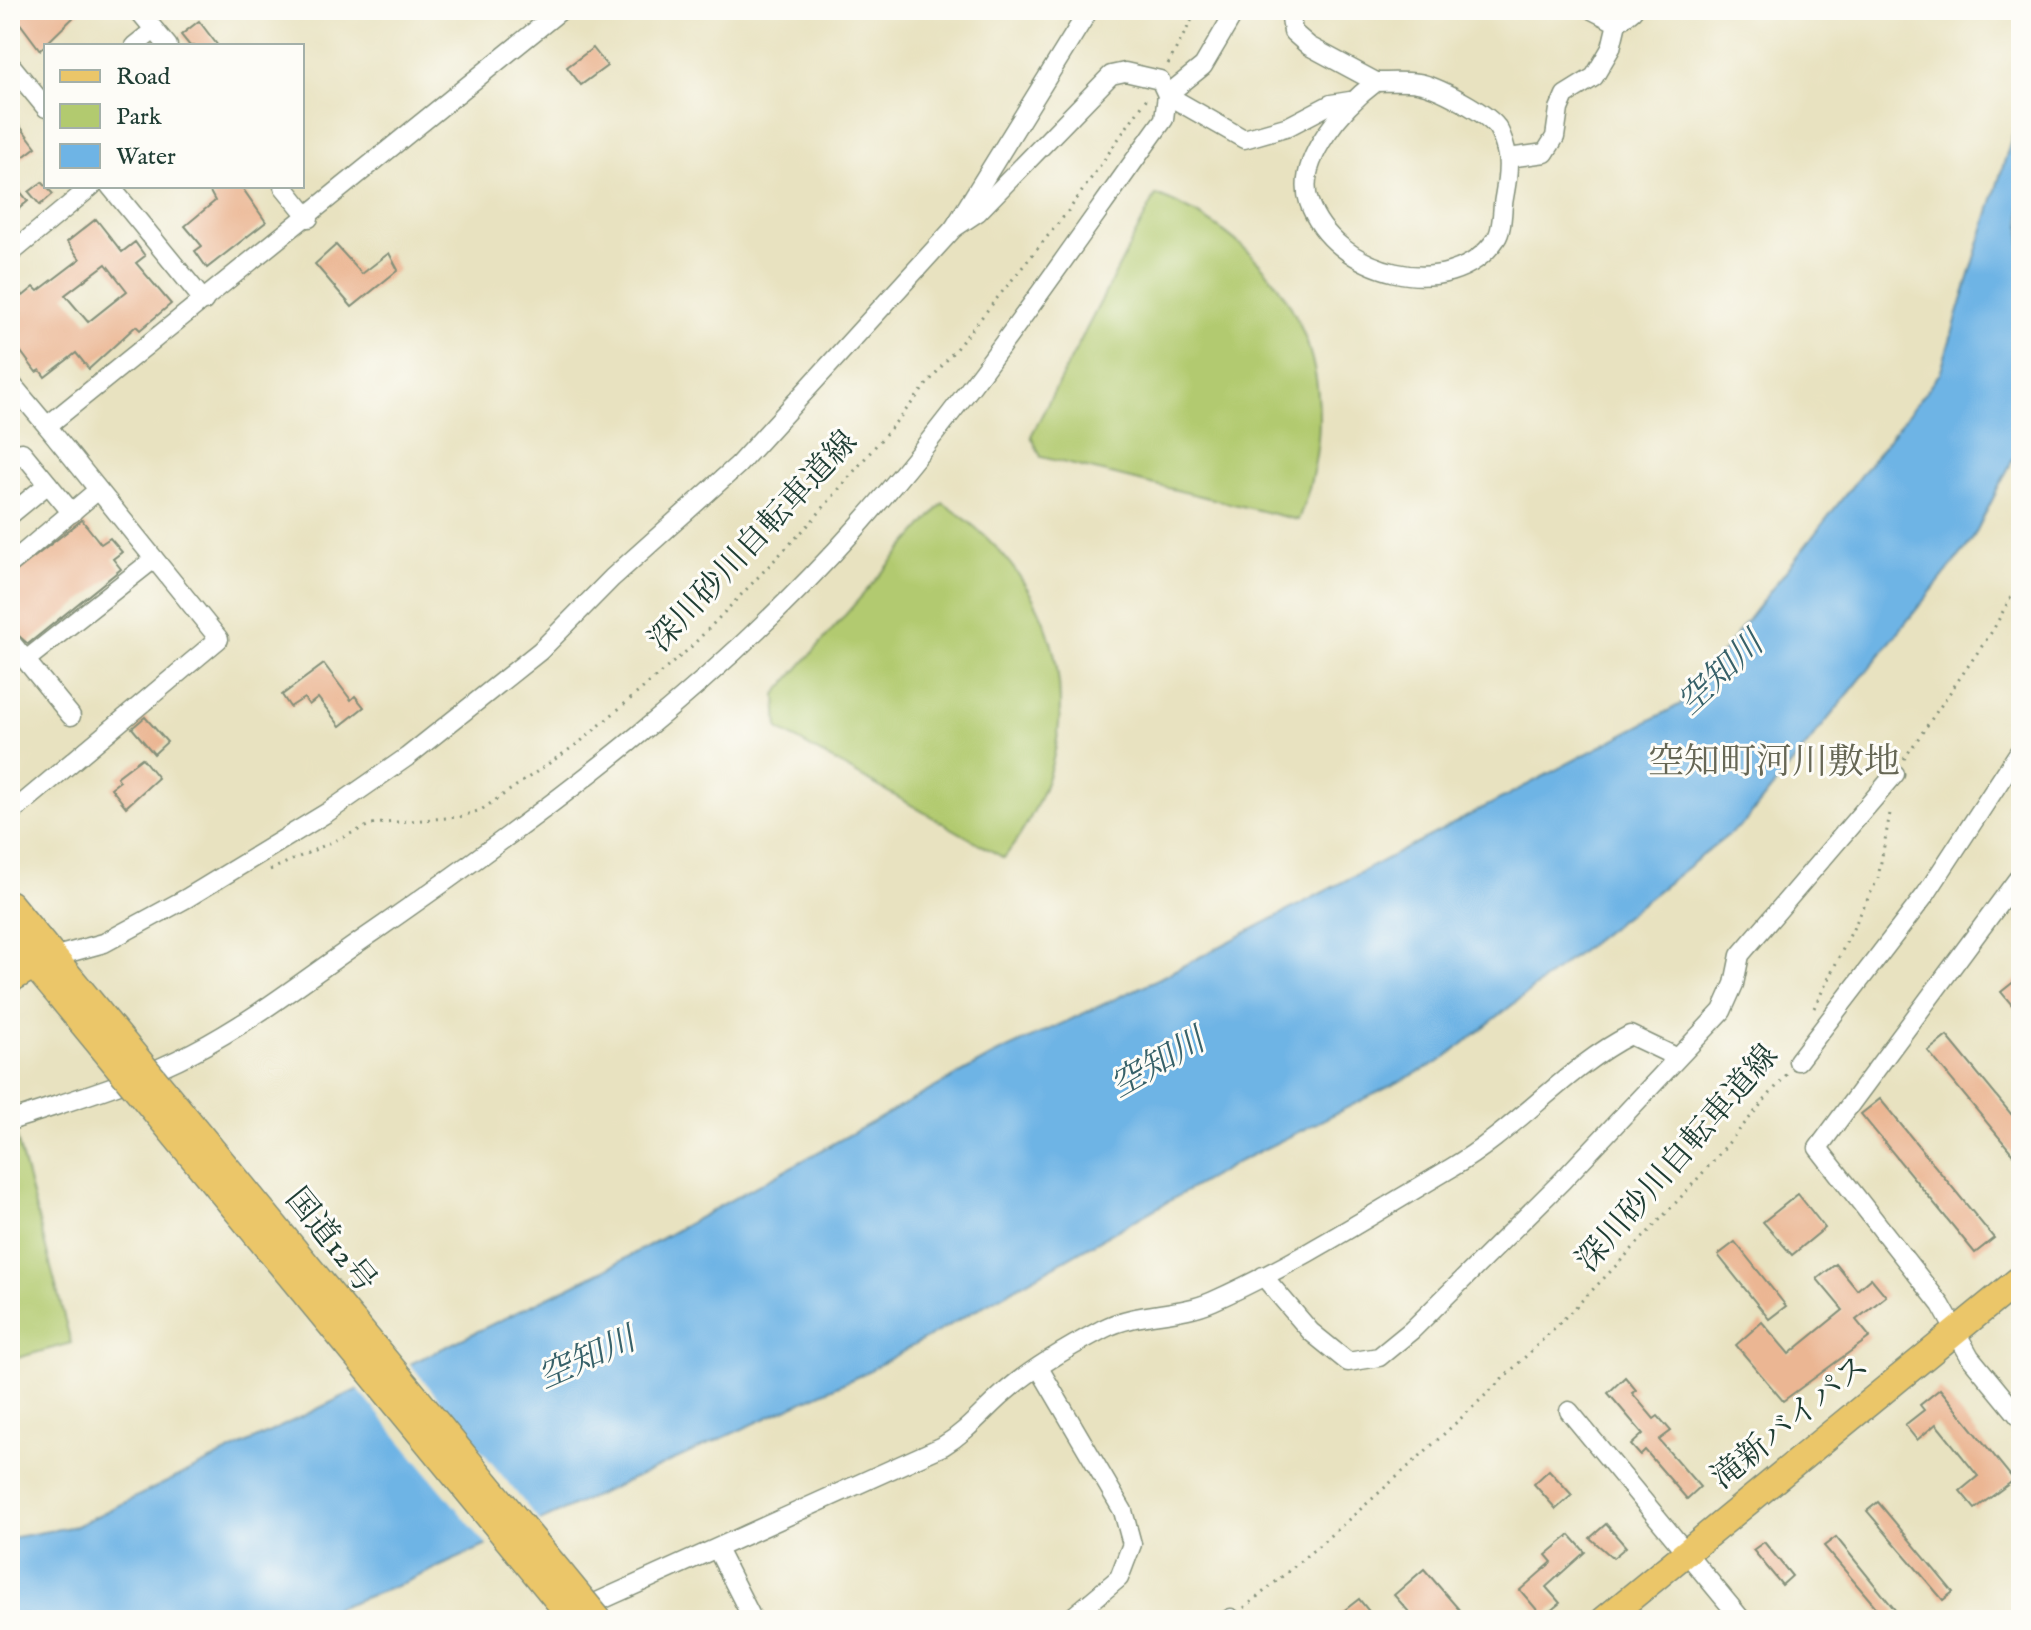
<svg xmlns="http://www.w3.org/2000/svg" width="2031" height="1630" font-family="'IM FELL English','Noto Serif JP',serif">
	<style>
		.green { fill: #b2ca6f; stroke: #688452; stroke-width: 2 }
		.water { fill: #6eb4e5; stroke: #46788c; stroke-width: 2 }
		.pier { fill: #e8e2c0 }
		.building { fill: #ebb693; fill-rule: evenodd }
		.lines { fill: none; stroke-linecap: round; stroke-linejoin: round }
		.minor-casing { stroke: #84907a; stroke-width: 21 }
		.major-casing { stroke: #84907a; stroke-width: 25 }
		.highway-casing { stroke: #84907a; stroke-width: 29 }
		.path { stroke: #84907a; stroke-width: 3; stroke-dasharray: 2 6; stroke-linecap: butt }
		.minor { stroke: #fff; stroke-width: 18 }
		.major { stroke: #ebc669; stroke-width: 22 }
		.highway { stroke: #ebc669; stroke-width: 26 }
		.highway-bridge-casing { stroke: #84907a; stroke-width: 29; stroke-linecap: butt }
		.highway-bridge { stroke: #ebc669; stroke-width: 26 }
		.labels { text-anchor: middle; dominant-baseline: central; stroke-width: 6; stroke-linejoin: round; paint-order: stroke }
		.street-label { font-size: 32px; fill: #1f3d34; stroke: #fdfcf7 }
		.water-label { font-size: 34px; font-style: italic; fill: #376169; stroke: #fdfcf7 }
		.quarter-label { font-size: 36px; fill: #666755; stroke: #fdfcf7 }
	</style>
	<rect width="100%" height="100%" fill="#fdfcf7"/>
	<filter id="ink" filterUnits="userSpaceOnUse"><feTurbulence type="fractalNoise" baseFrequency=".0125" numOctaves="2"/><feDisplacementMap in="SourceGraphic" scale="16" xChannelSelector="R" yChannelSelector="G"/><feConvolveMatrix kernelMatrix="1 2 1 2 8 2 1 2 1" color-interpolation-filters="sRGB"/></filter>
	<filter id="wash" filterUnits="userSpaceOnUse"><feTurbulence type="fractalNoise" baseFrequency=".006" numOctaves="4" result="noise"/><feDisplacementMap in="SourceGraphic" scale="32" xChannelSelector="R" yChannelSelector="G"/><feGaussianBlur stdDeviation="1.8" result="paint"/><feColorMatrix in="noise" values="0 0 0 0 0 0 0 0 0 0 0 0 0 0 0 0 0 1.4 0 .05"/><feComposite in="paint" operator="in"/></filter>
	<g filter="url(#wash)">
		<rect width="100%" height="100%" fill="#e8e2c0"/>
		<g class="green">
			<path d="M1156,195C1295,248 1354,381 1298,520L1041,457L1031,436Z"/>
			<path d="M943,503C1071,587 1098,736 1004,858L778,729L776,694Z"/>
			<polygon points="16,1135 71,1343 10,1360 10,1136"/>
		</g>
		<polygon class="water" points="2021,107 2021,443 1971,542 1745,822 1441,1061 1240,1161 861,1375 399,1585 303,1620 10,1620 10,1538 76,1526 606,1269 994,1055 1158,979 1683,703 1940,373"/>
		<polygon class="pier" points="407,1360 542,1524 489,1548 355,1386"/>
		<g id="blocks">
			<g class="building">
				<polygon points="10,10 81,10 40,50"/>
				<polygon points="199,21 218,46 190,46 181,35"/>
				<polygon points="593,48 607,66 581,85 567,67"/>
				<polygon points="10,113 36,147 10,167"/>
				<polygon points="10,179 28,201 10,216"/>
				<polygon points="42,182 53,194 40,205 29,192"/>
				<polygon points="207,186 241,186 266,222 207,268 195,251 202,246 185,226 215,201"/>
				<path d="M96,219L122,252L135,242L145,256L136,263L171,304L140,330L136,326L89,369L76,353L45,377L40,370L36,372L10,337V323L20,314L10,302V280L23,296L34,287L38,291L80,259L67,242ZM106,264L127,291L88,322L65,295Z"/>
				<polygon points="336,245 362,274 389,253 398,270 352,307 315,264"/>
				<polygon points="82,520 101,544 110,538 122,552 113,559 121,569 28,644 10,628 10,576"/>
				<polygon points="324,664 351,700 355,696 364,707 340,726 318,698 309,705 304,698 290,707 282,695"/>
				<polygon points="145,717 167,742 154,754 132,728"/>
				<polygon points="142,758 158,778 126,807 111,788 120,781 117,777"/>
				<polygon points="2021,976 2021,1016 2001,992"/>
				<polygon points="1947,1036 2021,1126 2021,1164 1928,1051"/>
				<polygon points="1880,1099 1994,1238 1975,1253 1861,1114"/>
				<polygon points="1798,1194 1825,1228 1792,1255 1763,1222"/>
				<polygon points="1735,1242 1786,1306 1769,1319 1718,1255"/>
				<polygon points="1836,1264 1857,1290 1871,1278 1886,1296 1856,1320 1870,1337 1783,1401 1736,1345 1762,1322 1789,1354 1843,1310 1817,1279"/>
				<polygon points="1625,1377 1636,1390 1632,1393 1654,1419 1658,1416 1671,1431 1659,1440 1700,1487 1687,1499 1645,1450 1640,1455 1631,1445 1643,1434 1608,1393"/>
				<polygon points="1940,1389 2014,1480 1975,1509 1960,1491 1978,1476 1936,1424 1917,1440 1905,1425 1924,1410 1920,1405"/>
				<polygon points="1549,1470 1572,1495 1556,1509 1534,1484"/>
				<polygon points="1878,1502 1953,1592 1943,1600 1867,1511"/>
				<polygon points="1606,1524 1626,1547 1613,1558 1590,1538"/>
				<polygon points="1570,1535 1585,1552 1546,1587 1560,1603 1543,1617 1520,1590 1552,1562 1546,1555"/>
				<polygon points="1836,1537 1896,1611 1886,1619 1824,1546"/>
				<polygon points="1764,1542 1792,1576 1782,1585 1753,1550"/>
				<polygon points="1424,1569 1468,1620 1416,1620 1394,1595"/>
				<polygon points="1359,1599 1376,1620 1332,1620"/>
			</g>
		</g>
	</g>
	<g filter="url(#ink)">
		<use href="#blocks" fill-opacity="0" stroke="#84907a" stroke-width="2"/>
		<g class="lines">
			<defs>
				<g id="minor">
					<polyline points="138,10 168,46"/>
					<polyline points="1290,10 1293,32 1309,46 1376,82"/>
					<polyline points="1592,10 1617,23"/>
					<polyline points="134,46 154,30"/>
					<polyline points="10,64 46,108"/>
					<path d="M1376,82C1390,82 1405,81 1418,83C1437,86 1485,112 1497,127C1501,133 1506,148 1507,156C1510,170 1505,190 1503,204C1502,214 1502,231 1496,239C1450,306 1334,274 1309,202C1295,160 1345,105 1376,82Z"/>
					<polyline points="1167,95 1244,139 1289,126 1331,104 1350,101"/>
					<polyline points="1167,95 1203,66 1236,10"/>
					<polyline points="1508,158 1545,153 1555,137 1559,109 1565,95 1594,77 1611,48 1617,23 1633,10"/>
					<polyline points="110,186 204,301"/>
					<polyline points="283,186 309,218"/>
					<polyline points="10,254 92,186"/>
					<polyline points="10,382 47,426 561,10"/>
					<polyline points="10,462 22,452 72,513"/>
					<polyline points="10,515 48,484"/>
					<polyline points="10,564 98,490"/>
					<polyline points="10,641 71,716"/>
					<polyline points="26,660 154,559"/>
					<polyline points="10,814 219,639 47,426"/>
					<polyline points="2021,880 2019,877 1818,1148 1941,1305 1970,1357 2021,1419"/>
					<polyline points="53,957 104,943 187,898 328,812 407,757 540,651 612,578 738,465 954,228 1089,10"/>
					<polyline points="1798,1061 1926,894 2021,749"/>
					<path d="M10,1121C71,1100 136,1082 193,1052C257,1019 316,971 375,931C549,810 718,684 859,525C971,398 1065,256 1164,119L1167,95L1160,80L1125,72L1111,75L978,212L954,228"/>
					<polyline points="1263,1276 1311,1332 1348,1362 1379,1357 1412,1330 1562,1181 1722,1011 1734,984 1740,955 1895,774"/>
					<polyline points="1039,1368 1123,1511 1132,1544 1119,1578 1069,1620"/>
					<polyline points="1569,1411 1742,1620"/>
					<polyline points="717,1549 753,1620"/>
					<path d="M557,1620L943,1446C972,1428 986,1407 1011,1387C1037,1365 1073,1345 1103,1329C1138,1311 1177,1317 1213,1301C1296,1264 1373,1214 1451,1168C1515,1131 1568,1066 1630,1035L1676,1057"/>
					<polyline points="1228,1620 1231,1618"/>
				</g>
				<polyline id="major" points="10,982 49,959"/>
				<g id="highway">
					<polyline points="10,904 79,988"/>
					<polyline points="10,937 59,995"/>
					<polyline points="1604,1620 2021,1278"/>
				</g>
			</defs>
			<use href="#minor" class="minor-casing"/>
			<use href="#major" class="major-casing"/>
			<use href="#highway" class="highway-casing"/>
			<g class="path">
				<polyline points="1168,64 1197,10"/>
				<polyline points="1904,759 1993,630 2021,578"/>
				<polyline points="270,870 372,824 459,817 481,810 580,742 690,648 812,521 906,410 1069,210 1147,98"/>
				<polyline points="1814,1008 1878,878 1891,808"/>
				<path d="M1244,1608C1399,1481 1545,1344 1681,1197C1718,1157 1752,1114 1788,1073"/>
			</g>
			<use href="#minor" class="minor"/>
			<use href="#major" class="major"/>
			<use href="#highway" class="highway"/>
			<defs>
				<g id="highway-bridge">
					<polyline points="79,988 599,1620"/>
					<polyline points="59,995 574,1620"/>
				</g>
			</defs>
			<use href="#highway-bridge" class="highway-bridge-casing"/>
			<use href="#highway-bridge" class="highway-bridge"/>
		</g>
	</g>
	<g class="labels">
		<g class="street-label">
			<text transform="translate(754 542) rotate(-47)">深川砂川自転車道線</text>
			<text transform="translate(1678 1159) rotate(-49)">深川砂川自転車道線</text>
			<text transform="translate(330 1241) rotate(51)">国道12号</text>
			<text transform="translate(1791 1423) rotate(-39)">滝新バイパス</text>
		</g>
		<g class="water-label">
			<text transform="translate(1721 674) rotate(-43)">空知川</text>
			<text transform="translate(1158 1064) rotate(-30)">空知川</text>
			<text transform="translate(587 1359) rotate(-24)">空知川</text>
		</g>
		<g class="quarter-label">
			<text x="1774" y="763">空知町河川敷地</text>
		</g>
	</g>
	<rect width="2031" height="1630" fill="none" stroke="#fdfcf7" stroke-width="40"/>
	<rect x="44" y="44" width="260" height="144" fill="#fdfcf7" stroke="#a4b0a9" stroke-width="2"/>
	<rect x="60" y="70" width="40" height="12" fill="#ebc669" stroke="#a4b0a9" stroke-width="2"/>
	<text x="116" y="84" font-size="24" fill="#1f3d34">Road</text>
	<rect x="60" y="104" width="40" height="24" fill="#b2ca6f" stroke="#a4b0a9" stroke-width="2"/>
	<text x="116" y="124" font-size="24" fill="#1f3d34">Park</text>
	<rect x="60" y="144" width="40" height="24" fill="#6eb4e5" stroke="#a4b0a9" stroke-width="2"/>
	<text x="116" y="164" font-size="24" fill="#1f3d34">Water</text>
</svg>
